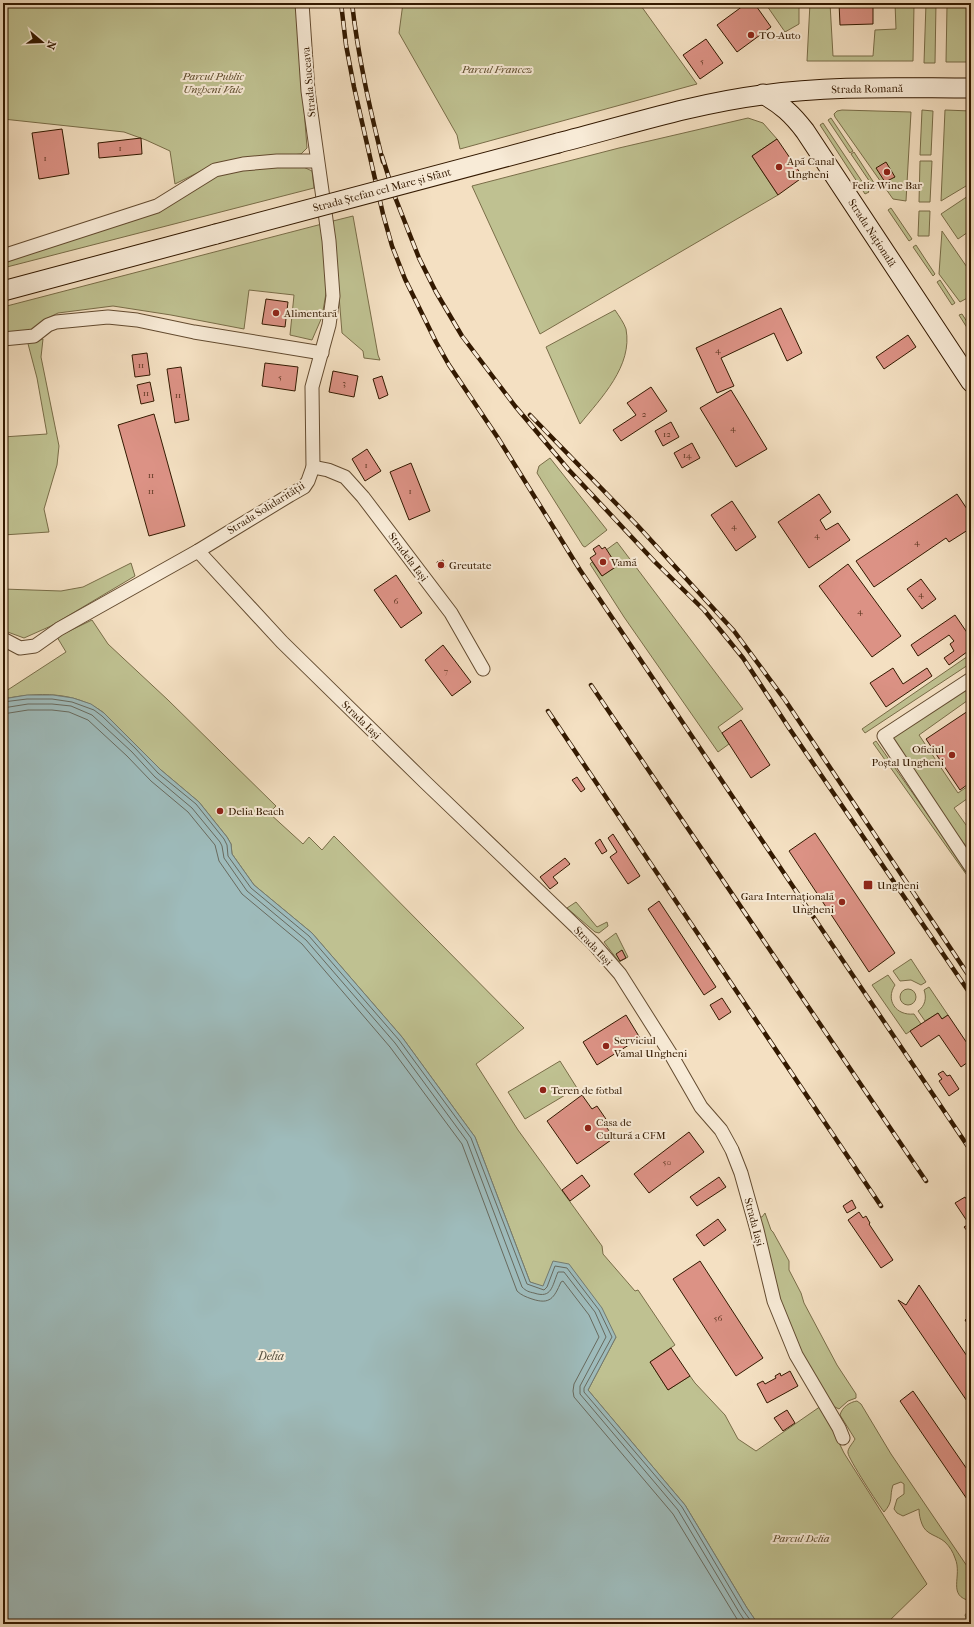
<svg xmlns="http://www.w3.org/2000/svg" width="974" height="1627" font-family="'IM FELL French Canon',serif">
	<style>
		.green { fill: #bfc191; stroke: #796d48 }
		.water { fill: #9ebbbb; stroke: #737a70 }
		.lines { fill: none; stroke-linecap: round; stroke-linejoin: round }
		.shore { stroke: #686a5e; stroke-width: 1 }
		.building { fill: #dc9285; stroke: #331900 }
		.street-casing { stroke: #634b30; stroke-width: 15 }
		.secondary-casing { stroke: #331900; stroke-width: 21 }
		.street { stroke: #f8ebd7; stroke-width: 13 }
		.secondary { stroke: #f8ebd7; stroke-width: 19 }
		.rail-casing { stroke: #331900; stroke-width: 4.5 }
		.rail { stroke: #f8ebd7; stroke-width: 3; stroke-dasharray: 9; stroke-linecap: butt }
		.secondary-bridge-casing { stroke: #331900; stroke-width: 21; stroke-linecap: butt }
		.secondary-bridge { stroke: #f8ebd7; stroke-width: 19 }
		.poi-dot { fill: #8f2418; stroke: #f8ebd7; stroke-width: 1.5 }
		.labels { text-anchor: middle; dominant-baseline: central; stroke-width: 4; stroke-linejoin: round; paint-order: stroke }
		.number-label { font-size: 9px; fill: #5d3721 }
		.poi-label { font-size: 11px; fill: #331900; stroke: #f8ebd7; text-anchor: start }
		.park-label { font-size: 11px; font-style: italic; fill: #5d4b2c; stroke: #f8ebd7 }
		.street-label { font-size: 11px; fill: #331900; stroke: #f8ebd7 }
		.water-label { font-size: 12px; font-style: italic; fill: #585241; stroke: #f8ebd7 }
	</style>
	<rect width="100%" height="100%" fill="#f4e0c2"/>
	<filter id="stains"><feTurbulence type="fractalNoise" baseFrequency=".005" numOctaves="4"/><feColorMatrix values="0 0 0 0 .2 0 0 0 0 .09 0 0 0 0 .02 0 0 0 .5 -.17"/></filter>
	<radialGradient id="worn" r=".72"><stop offset=".6" stop-color="#630" stop-opacity="0"/><stop offset="1" stop-color="#630" stop-opacity=".3"/></radialGradient>
	<g class="green">
		<polygon points="3,3 296,3 307,148 301,154 231,161 209,167 175,184 170,151 146,140 124,132 3,119"/>
		<polygon points="403,3 639,3 697,84 460,149 457,135 399,33"/>
		<polygon points="765,3 799,3 799,24 785,32"/>
		<polygon points="810,3 830,3 833,56 873,56 875,30 896,29 895,3 913,3 914,5 913,61 807,61"/>
		<polygon points="926,3 936,3 935,63 924,63"/>
		<polygon points="949,3 971,3 971,62 946,62 947,6"/>
		<polygon points="842,110 911,112 906,201 893,199 835,117 834,114 837,111"/>
		<polygon points="922,110 933,111 931,155 920,155"/>
		<polygon points="945,110 971,111 971,183 941,201"/>
		<polygon points="748,118 763,123 777,139 752,156 778,195 540,334 472,186 619,148"/>
		<polygon points="831,118 853,151 850,153 828,120"/>
		<polygon points="823,123 869,192 865,194 820,125"/>
		<polygon points="854,152 876,186 874,188 851,154"/>
		<polygon points="920,161 932,161 930,202 919,202"/>
		<polygon points="297,164 312,171 314,188 3,268 3,259 159,210 220,172"/>
		<polygon points="971,194 971,230 958,239 941,214"/>
		<polygon points="891,208 912,239 909,241 888,210"/>
		<polygon points="919,211 930,211 929,236 918,236"/>
		<polygon points="353,216 378,355 380,360 364,358 363,351 342,333 333,221"/>
		<polygon points="322,224 327,287 322,317 312,340 290,335 294,295 249,290 244,329 171,315 113,306 58,313 42,321 33,331 3,335 3,307"/>
		<polygon points="942,231 971,273 971,296 960,302 939,274"/>
		<polygon points="916,245 935,274 933,276 913,247"/>
		<polygon points="940,280 955,303 952,305 937,282"/>
		<path d="M615,310C619,316 624,323 626,329C633,366 601,398 580,424L546,347Z"/>
		<polygon points="962,314 971,328 971,334 959,315"/>
		<polygon points="43,339 41,357 59,446 57,465 44,509 49,532 3,535 3,437 47,434 37,378 27,340"/>
		<polygon points="550,458 607,530 585,547 583,546 537,473 539,466"/>
		<polygon points="617,542 743,709 718,727 729,744 718,752 624,617 590,564 592,562 602,576 617,566 606,550"/>
		<polygon points="131,563 135,576 51,626 24,638 5,631 3,628 3,589 61,591 83,587"/>
		<path d="M92,620L108,644L168,700L276,806L269,813L303,844L309,837L322,850L334,836L524,1028L476,1064L518,1130L602,1246L603,1254L635,1291L638,1290L675,1345L650,1362L668,1390L690,1376L695,1383L725,1415L738,1439L756,1451L821,1406L844,1453L927,1584L886,1624H758L747,1608L685,1505L588,1390L616,1337L543,1287L530,1282L475,1137L402,1037L312,933L254,885L232,854L231,844L227,837L199,802L161,770L104,713C75,691 38,692 3,699V693L66,652L57,637Z"/>
		<polygon points="971,654 971,663 865,733 862,729"/>
		<polygon points="971,686 971,698 919,735 958,793 971,784 971,796 954,808 971,832 971,853 949,823 893,738"/>
		<polygon points="876,741 971,876 971,881 873,743"/>
		<polygon points="576,902 597,927 607,922 608,926 599,933 595,932 567,908"/>
		<polygon points="616,933 628,957 619,962 604,942"/>
		<polygon points="911,959 926,982 921,985 911,980 900,981 893,971"/>
		<path d="M888,975L895,985C885,1000 896,1016 914,1014L921,1024L906,1034L872,985Z"/>
		<path d="M929,987L948,1015L942,1019L938,1013L925,1021L918,1011C925,1006 927,998 924,990Z"/>
		<circle cx="908" cy="997" r="8"/>
		<polygon points="560,1061 577,1088 525,1119 508,1092"/>
		<polygon points="765,1213 771,1230 773,1232 789,1261 789,1270 801,1293 804,1303 837,1365 856,1394 856,1398 848,1401 839,1409 833,1406 806,1365 777,1299 760,1217 762,1217"/>
		<path d="M857,1401L861,1404L891,1454L971,1572V1601C946,1596 963,1576 955,1558C953,1552 950,1547 945,1542C937,1535 926,1535 922,1524C920,1519 919,1514 919,1509L903,1516L897,1513L894,1509L897,1499L904,1494V1484L901,1482L893,1485C889,1497 894,1501 884,1512C879,1506 848,1458 848,1453C847,1449 853,1443 855,1439L840,1415C842,1407 850,1402 857,1401Z"/>
		<polygon points="971,1609 971,1624 968,1624 965,1615 968,1611"/>
	</g>
	<polygon class="water" points="27,695 53,695 73,698 91,704 104,713 161,770 199,802 227,837 231,844 232,854 254,885 312,933 402,1037 475,1137 530,1282 543,1286 553,1261 569,1264 602,1308 616,1337 588,1390 685,1505 747,1608 758,1624 3,1624 3,699"/>
	<g class="lines">
		<g class="shore">
			<polyline points="3,702 27,699 52,699 72,702 94,710 102,716 135,748 158,773 196,804 224,839 227,845 228,856 251,888 309,936 399,1040 471,1138 527,1284 544,1290 547,1287 555,1266 567,1268 599,1310 612,1337 584,1388 584,1392 682,1507 743,1610 753,1624"/>
			<path d="M3,708L28,704H52L71,706L92,715L132,752L155,777L192,808L220,842L222,846L224,858L247,891L306,940L395,1043L467,1141L522,1287C526,1291 529,1292 534,1293C552,1299 552,1286 558,1272H564L595,1312L606,1337L580,1386V1394L678,1510L739,1612L747,1624"/>
			<path d="M3,714L28,710H52L69,712L88,720L127,756L151,781L188,812L215,845L219,861L242,894L302,944L390,1047L462,1144L517,1291C521,1295 526,1297 532,1299C550,1305 554,1298 561,1282L563,1281L589,1315L599,1337L574,1384L573,1391L574,1397L673,1514L740,1624"/>
		</g>
	</g>
	<g class="building">
		<polygon points="747,3 754,3 771,27 737,52 717,25"/>
		<polygon points="839,3 873,3 873,24 840,25"/>
		<polygon points="706,39 723,63 700,79 683,55"/>
		<polygon points="62,129 69,174 39,179 32,133"/>
		<polygon points="141,138 142,154 99,158 98,143"/>
		<polygon points="777,139 803,177 778,195 752,156"/>
		<polygon points="886,162 895,177 885,182 876,168"/>
		<polygon points="266,299 288,302 285,327 262,324"/>
		<polygon points="781,308 802,353 787,361 774,333 721,358 734,386 717,393 696,348"/>
		<polygon points="908,335 916,347 884,369 876,357"/>
		<polygon points="147,353 150,375 135,377 132,355"/>
		<polygon points="265,363 298,367 295,391 262,386"/>
		<polygon points="181,367 189,420 175,423 167,369"/>
		<polygon points="333,371 358,376 354,397 329,392"/>
		<polygon points="382,376 388,395 379,399 373,379"/>
		<polygon points="150,382 154,401 141,404 137,385"/>
		<polygon points="651,387 667,411 621,441 613,430 636,415 627,403"/>
		<polygon points="731,390 767,449 736,467 700,408"/>
		<polygon points="154,414 185,526 149,536 118,425"/>
		<polygon points="671,422 679,437 663,446 655,431"/>
		<polygon points="692,443 700,458 682,468 674,453"/>
		<polygon points="367,449 381,471 365,481 352,459"/>
		<polygon points="411,463 430,511 409,520 390,472"/>
		<polygon points="819,494 831,512 820,520 826,530 838,523 850,540 809,568 778,522"/>
		<polygon points="957,494 971,515 971,528 949,542 946,538 874,587 856,561"/>
		<polygon points="732,501 756,537 736,551 711,515"/>
		<polygon points="599,545 602,549 605,547 617,566 602,576 590,558 596,554 593,549"/>
		<polygon points="443,560 445,567 439,569 437,562"/>
		<polygon points="848,564 901,636 872,657 819,586"/>
		<polygon points="396,575 422,613 401,628 374,590"/>
		<polygon points="921,579 936,599 922,609 907,589"/>
		<polygon points="955,615 968,634 971,631 971,649 949,665 944,658 954,651 950,644 954,641 949,635 918,656 911,645"/>
		<polygon points="443,645 471,682 452,696 425,660"/>
		<polygon points="893,668 903,684 927,668 932,676 886,707 870,683"/>
		<polygon points="971,709 971,739 970,739 971,741 971,782 960,790 926,739"/>
		<polygon points="741,720 770,765 751,778 722,733"/>
		<polygon points="577,777 585,789 581,792 572,780"/>
		<polygon points="971,810 971,820 966,813"/>
		<polygon points="815,833 895,953 869,972 789,851"/>
		<polygon points="613,834 640,876 628,884 610,857 617,852 608,838"/>
		<polygon points="600,839 607,851 602,854 595,843"/>
		<polygon points="565,858 570,864 553,877 558,883 550,889 540,877"/>
		<polygon points="659,901 716,987 704,995 648,909"/>
		<polygon points="622,950 626,958 620,961 616,954"/>
		<polygon points="722,998 731,1012 719,1020 710,1005"/>
		<polygon points="938,1013 942,1019 948,1015 971,1049 971,1060 961,1067 939,1035 921,1047 910,1031"/>
		<polygon points="626,1015 640,1038 597,1065 583,1042"/>
		<polygon points="943,1071 947,1076 950,1075 959,1089 949,1096 939,1081 942,1079 938,1074"/>
		<polygon points="582,1095 592,1109 597,1106 610,1125 607,1128 614,1138 577,1164 547,1121"/>
		<polygon points="689,1132 704,1152 649,1193 634,1174"/>
		<polygon points="582,1175 590,1186 570,1201 562,1190"/>
		<polygon points="719,1177 726,1187 697,1206 690,1197"/>
		<polygon points="965,1197 971,1206 971,1230 968,1232 964,1227 969,1224 955,1203"/>
		<polygon points="852,1200 856,1208 847,1213 843,1206"/>
		<polygon points="859,1212 863,1218 866,1216 870,1223 869,1224 893,1260 881,1268 848,1220"/>
		<polygon points="718,1219 726,1230 704,1246 696,1235"/>
		<polygon points="700,1261 763,1358 736,1376 673,1279"/>
		<polygon points="919,1285 971,1362 971,1407 898,1300 906,1305"/>
		<polygon points="971,1315 971,1329 965,1320"/>
		<polygon points="671,1348 690,1376 668,1390 650,1362"/>
		<polygon points="790,1371 798,1386 767,1403 757,1384 763,1381 765,1384 776,1378 775,1376 780,1373 781,1376"/>
		<polygon points="913,1391 971,1475 971,1505 900,1401"/>
		<polygon points="787,1410 795,1423 783,1431 774,1418"/>
	</g>
	<g class="lines">
		<defs>
			<g id="street">
				<polyline points="3,256 157,206 215,170 243,164 277,161 317,161"/>
				<polyline points="3,339 34,336 48,325 56,322 108,317 137,320 194,332 322,353"/>
				<polyline points="313,467 328,470 345,477 363,497 451,613 483,669"/>
				<polyline points="198,551 282,642 426,783 593,943 620,974 670,1053 701,1107 721,1130 732,1150 741,1173 757,1230 774,1301 796,1355 839,1428 843,1438"/>
				<polyline points="3,639 20,648 35,646 59,629 198,551 290,495 304,487 308,481 313,467 312,387 329,325 333,296 329,241 308,91 302,3"/>
				<polyline points="971,679 884,736 971,867"/>
			</g>
			<g id="secondary">
				<path d="M763,94C782,105 792,114 805,131L971,382"/>
				<path d="M558,143C625,126 692,104 762,95C830,85 902,88 971,88"/>
				<polyline points="3,291 216,234"/>
			</g>
		</defs>
		<use href="#street" class="street-casing"/>
		<use href="#secondary" class="secondary-casing"/>
		<use href="#street" class="street"/>
		<use href="#secondary" class="secondary"/>
		<defs>
			<g id="rail">
				<polyline points="341,3 346,45 354,87 383,214 392,246 405,279 436,342 449,365 498,438 580,570 971,1151"/>
				<path d="M352,3C358,57 370,109 383,162"/>
				<polyline points="382,156 395,197 419,258 436,292 462,336 515,406 568,469 655,562 704,610 743,658 789,728 971,995"/>
				<polyline points="530,415 637,525 734,631 785,700 971,979"/>
				<polyline points="591,685 926,1181"/>
				<polyline points="548,711 881,1206"/>
			</g>
		</defs>
		<use href="#rail" class="rail-casing"/>
		<use href="#rail" class="rail"/>
		<defs>
			<polyline id="secondary-bridge" points="216,234 558,143"/>
		</defs>
		<use href="#secondary-bridge" class="secondary-bridge-casing"/>
		<use href="#secondary-bridge" class="secondary-bridge"/>
	</g>
	<g class="poi-dot">
		<circle cx="751" cy="35" r="4"/>
		<circle cx="779" cy="167" r="4"/>
		<circle cx="887" cy="172" r="4"/>
		<circle cx="276" cy="313" r="4"/>
		<circle cx="603" cy="562" r="4"/>
		<circle cx="441" cy="565" r="4"/>
		<circle cx="952" cy="755" r="4"/>
		<circle cx="220" cy="811" r="4"/>
		<rect x="863" y="880" width="10" height="10" rx="2"/>
		<circle cx="842" cy="902" r="4"/>
		<circle cx="606" cy="1046" r="4"/>
		<circle cx="543" cy="1090" r="4"/>
		<circle cx="588" cy="1128" r="4"/>
	</g>
	<g class="labels">
		<g class="number-label">
			<text x="702" y="61">5</text>
			<text x="120" y="148">1</text>
			<text x="45" y="158">1</text>
			<text x="718" y="350">4</text>
			<text x="141" y="365">11</text>
			<text x="280" y="377">5</text>
			<text x="344" y="383">3</text>
			<text x="146" y="393">11</text>
			<text x="178" y="395">11</text>
			<text x="644" y="414">2</text>
			<text x="733" y="428">4</text>
			<text x="667" y="434">12</text>
			<text x="687" y="455">14</text>
			<text x="366" y="465">1</text>
			<text x="151" y="475">11</text>
			<text x="151" y="491">11</text>
			<text x="410" y="491">1</text>
			<text x="734" y="526">4</text>
			<text x="817" y="535">4</text>
			<text x="917" y="542">4</text>
			<text x="921" y="594">4</text>
			<text x="396" y="601">6</text>
			<text x="860" y="611">4</text>
			<text x="446" y="671">7</text>
			<text x="667" y="1162">50</text>
			<text x="718" y="1318">56</text>
		</g>
		<g class="poi-label">
			<text x="759" y="35">TO-Auto</text>
			<text x="787" y="161">Apă Canal<tspan x="787" dy="13">Ungheni</tspan></text>
			<text x="887" y="185" text-anchor="middle">Feliz Wine Bar</text>
			<text x="284" y="313">Alimentară</text>
			<text x="611" y="562">Vamă</text>
			<text x="449" y="565">Greutate</text>
			<text x="944" y="749" text-anchor="end">Oficiul<tspan x="944" dy="13">Poștal Ungheni</tspan></text>
			<text x="228" y="811">Delia Beach</text>
			<text x="877" y="885">Ungheni</text>
			<text x="834" y="896" text-anchor="end">Gara Internațională<tspan x="834" dy="13">Ungheni</tspan></text>
			<text x="614" y="1040">Serviciul<tspan x="614" dy="13">Vamal Ungheni</tspan></text>
			<text x="551" y="1090">Teren de fotbal</text>
			<text x="596" y="1122">Casa de<tspan x="596" dy="13">Cultură a CFM</tspan></text>
		</g>
		<g class="park-label">
			<text x="497" y="69">Parcul Francez</text>
			<text x="213" y="76">Parcul Public<tspan x="213" dy="13">Ungheni Vale</tspan></text>
			<text x="801" y="1538">Parcul Delia</text>
		</g>
		<g class="street-label">
			<text transform="translate(309 82) rotate(-95)">Strada Suceava</text>
			<text transform="translate(867 89) rotate(-1)">Strada Romană</text>
			<text transform="translate(382 190) rotate(-15)">Strada Ștefan cel Mare și Sfânt</text>
			<text transform="translate(872 233) rotate(57)">Strada Națională</text>
			<text transform="translate(266 508) rotate(-32)">Strada Solidarității</text>
			<text transform="translate(408 557) rotate(53)">Stradela Iași</text>
			<text transform="translate(361 720) rotate(44)">Strada Iași</text>
			<text transform="translate(593 946) rotate(46)">Strada Iași</text>
			<text transform="translate(754 1222) rotate(75)">Strada Iași</text>
		</g>
		<g class="water-label">
			<text x="271" y="1356">Delia</text>
		</g>
	</g>
	<rect width="974" height="1627" fill="none" stroke="#f4e0c2" stroke-width="16"/>
	<rect x="4" y="4" width="966" height="1619" fill="none" stroke="#331900" stroke-width="2"/>
	<rect x="8" y="8" width="958" height="1611" fill="none" stroke="#331900"/>
	<g transform="translate(42 42) rotate(109)" stroke="#f8ebd7" stroke-width="3" paint-order="stroke">
	<path d="M0-3L7 15L0 10L-7 15Z" fill="#331900"/>
	<text y="-6" font-size="11" font-weight="bold" text-anchor="middle" fill="#331900">N</text>
	</g>
	<rect width="100%" height="100%" filter="url(#stains)"/>
	<rect width="100%" height="100%" fill="url(#worn)"/>
</svg>
